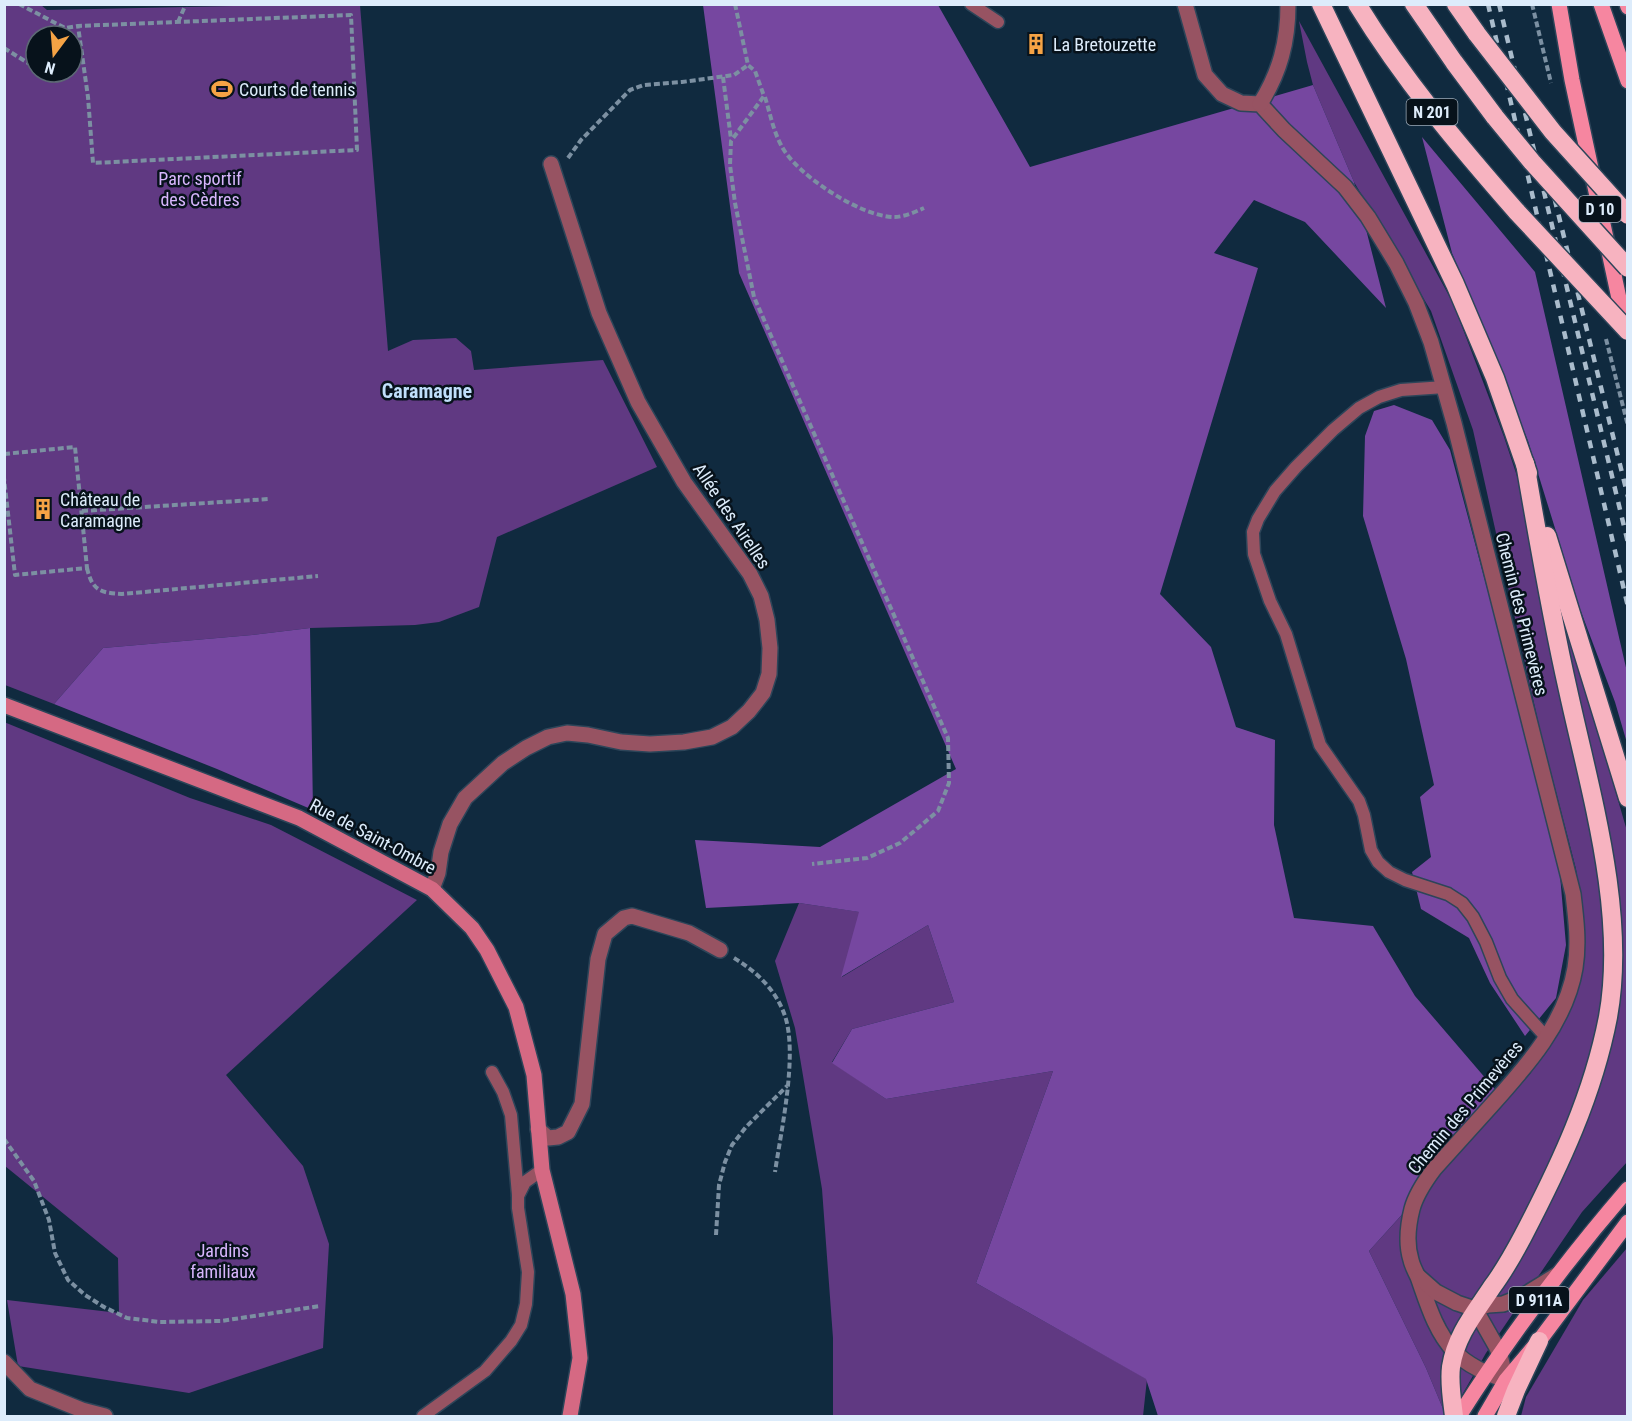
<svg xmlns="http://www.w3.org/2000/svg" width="1632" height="1421" font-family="'Roboto Condensed',sans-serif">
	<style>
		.green { fill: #603982; fill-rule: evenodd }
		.forest { fill: #7647a0 }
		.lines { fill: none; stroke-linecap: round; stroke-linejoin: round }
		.lane-casing { stroke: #2d4559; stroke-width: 15 }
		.street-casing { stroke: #2d4559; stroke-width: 18 }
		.secondary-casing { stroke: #2d4559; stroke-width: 18 }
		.primary-casing { stroke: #2d4559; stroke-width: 18 }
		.highway-casing { stroke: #2d4559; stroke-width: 21 }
		.path { stroke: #7c90a2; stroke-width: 4; stroke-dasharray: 6 3; stroke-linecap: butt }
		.lane { stroke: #975362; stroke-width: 12 }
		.street { stroke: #975362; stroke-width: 15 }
		.secondary { stroke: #d56983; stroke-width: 15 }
		.primary { stroke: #f686a0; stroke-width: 15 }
		.highway { stroke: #f7b3c0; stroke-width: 18 }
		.rail { stroke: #aabccc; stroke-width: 4.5; stroke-dasharray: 8 8; stroke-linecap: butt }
		.highway-bridge-casing { stroke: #2d4559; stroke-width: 21; stroke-linecap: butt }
		.highway-bridge { stroke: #f7b3c0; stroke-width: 18 }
		.labels { text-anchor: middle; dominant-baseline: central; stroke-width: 5; stroke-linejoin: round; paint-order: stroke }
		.shield { fill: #07121b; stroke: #9dabb8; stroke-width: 1.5 }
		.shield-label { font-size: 16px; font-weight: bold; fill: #ddecfb }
		.poi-label { font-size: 18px; fill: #ddecfb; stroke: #07121b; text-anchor: start }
		.park-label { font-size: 18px; fill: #d8b6fd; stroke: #07121b }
		.street-label { font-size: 18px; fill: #ddecfb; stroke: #07121b }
		.neighbourhood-label { font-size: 20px; font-weight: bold; fill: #c0dffb; stroke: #07121b }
	</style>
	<rect width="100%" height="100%" fill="#102a3f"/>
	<g class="green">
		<path d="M4,5H41L47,10L273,5H360L388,351L413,340L456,338L471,351L474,370L603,360L657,467L497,537L479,607L439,622L415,625L310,628L252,635L103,648L54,704L5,685ZM36,36H72V72H36Z"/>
		<polygon points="1299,21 1453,303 1504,437 1570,636 1627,831 1627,1162 1582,1212 1486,1353 1450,1416 1446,1416 1426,1368 1369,1251 1530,1074 1560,1024 1584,928 1576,869 1540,730 1473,430 1431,311 1354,182 1313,85 1307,62"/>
		<polygon points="4,722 190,798 271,825 417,900 226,1075 303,1166 329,1244 323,1348 189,1393 18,1366 7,1300 119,1313 118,1258 5,1166"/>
		<polygon points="799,903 860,912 842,977 928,925 954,1002 852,1029 832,1062 886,1099 1053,1071 976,1283 1147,1379 1143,1416 833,1416 833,1338 822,1189 795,1028 775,961"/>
		<polygon points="1627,1248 1627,1416 1521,1416 1526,1397 1583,1300"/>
	</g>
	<g class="forest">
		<polygon points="703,5 938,5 1030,167 1313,85 1354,182 1386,308 1305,222 1254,200 1214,253 1258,268 1160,594 1211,647 1236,727 1275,740 1274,825 1294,918 1373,926 1415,996 1505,1101 1369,1251 1426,1368 1446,1416 1158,1416 1146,1379 976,1283 1053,1071 886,1099 832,1063 852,1029 954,1002 928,925 841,977 859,912 799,903 706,908 695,840 820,847 956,769 739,273"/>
		<polygon points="1422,137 1535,272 1627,672 1627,743 1615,702 1580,609 1528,441 1452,253"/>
		<polygon points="1394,405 1432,420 1450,450 1533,760 1560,875 1566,945 1556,998 1525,1036 1490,983 1469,938 1421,909 1412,872 1431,857 1420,797 1434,785 1406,659 1363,516 1365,436 1374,411"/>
		<polygon points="310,628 313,810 217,769 54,704 103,648 252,635"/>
	</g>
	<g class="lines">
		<defs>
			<g id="lane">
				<polyline points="971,4 998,22"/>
				<polyline points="1445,387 1401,390 1379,397 1359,408 1333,430 1296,467 1275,491 1258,519 1253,532 1254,554 1270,601 1286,634 1320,745 1359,801 1364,815 1371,850 1378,862 1389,872 1405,880 1448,894 1462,903 1473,917 1486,942 1500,978 1512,999 1546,1037"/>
				<polyline points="492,1072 503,1092 511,1115 518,1195"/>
				<polyline points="423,1416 485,1371 511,1341 521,1325 526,1304 528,1272 518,1208 518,1196 525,1182 542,1170"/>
			</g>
			<g id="street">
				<path d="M1185,4L1205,75L1222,94L1241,103L1260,104L1284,130L1345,187L1368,217L1396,263L1416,303L1431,342L1454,423L1573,894C1576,919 1579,944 1575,968C1566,1023 1525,1068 1490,1107C1471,1128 1453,1148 1434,1169C1425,1181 1416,1194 1412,1209C1408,1225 1406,1244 1411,1260C1412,1265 1415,1271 1418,1277C1427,1302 1435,1331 1454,1351C1466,1365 1489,1375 1506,1380"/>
				<path d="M1260,104C1280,72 1288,42 1288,4"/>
				<polyline points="432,889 438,873 441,852 450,824 465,798 503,763 526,748 548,737 567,733 588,735 621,742 650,744 684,742 712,737 732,727 749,711 763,693 769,674 770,648 767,620 761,596 750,574 684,482 638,402 599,313 551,164"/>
				<polyline points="538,1129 548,1138 558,1137 568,1132 582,1104 598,959 605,934 624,918 632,916 689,933 720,950"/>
				<polyline points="1419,1277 1436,1292 1457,1303 1475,1309 1488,1305 1503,1304 1521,1297 1557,1275"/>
				<polyline points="1475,1309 1496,1346 1500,1355 1506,1380"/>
				<polyline points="4,1362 30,1389 82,1410 105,1416"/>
			</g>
			<polyline id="secondary" points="4,705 299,818 432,889 472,928 487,950 516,1007 534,1075 542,1170 573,1294 580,1358 570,1416"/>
			<g id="primary">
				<polyline points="1559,4 1572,80 1626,331"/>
				<polyline points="1601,4 1628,81"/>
				<polyline points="1627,4 1628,7"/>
				<path d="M1459,1416C1509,1337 1566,1261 1628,1189"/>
				<polyline points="1485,1416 1506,1380 1539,1341 1628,1222"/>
			</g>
			<g id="highway">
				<polyline points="1321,4 1455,284 1495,378 1528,473"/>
				<path d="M1357,4C1403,79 1459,146 1517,212"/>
				<polyline points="1414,4 1454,62 1495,117"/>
				<polyline points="1456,4 1477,34"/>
				<polyline points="1547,536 1628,798"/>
				<path d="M1454,1416C1452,1400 1449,1383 1451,1367C1456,1335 1475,1313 1492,1287C1504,1271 1514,1253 1523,1236C1560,1165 1593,1095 1608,1017C1627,913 1590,791 1568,690C1551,615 1538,539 1525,463"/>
				<polyline points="1506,1416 1516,1390 1539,1341"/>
			</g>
		</defs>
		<use href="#lane" class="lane-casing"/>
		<use href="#street" class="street-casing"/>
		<use href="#secondary" class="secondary-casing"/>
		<use href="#primary" class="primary-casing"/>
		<use href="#highway" class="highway-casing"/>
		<g class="path">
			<polyline points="19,4 65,28 78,26 351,15 357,150 93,163 88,97 78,26"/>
			<polyline points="735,4 748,65 755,71 764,96 731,141 730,165 735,203 754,297 948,738 949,783 938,811 900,843 867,858 812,864"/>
			<polyline points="1532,4 1551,83"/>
			<polyline points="178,22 186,4"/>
			<polyline points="60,36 65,28"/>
			<polyline points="4,48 36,68"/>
			<polyline points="723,77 731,139"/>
			<path d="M765,97C770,113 773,130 781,145C795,174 861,217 894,217C904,217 915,212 924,208"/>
			<polyline points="568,158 581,140 630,90 644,85 682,82 734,75 748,65"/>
			<polyline points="1606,339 1628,426"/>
			<polyline points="4,454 75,447 87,568 15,575 4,478"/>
			<polyline points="82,511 269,499"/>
			<path d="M87,568C92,590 100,593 122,594L318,576"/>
			<path d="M734,958C757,972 776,990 785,1016C798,1055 781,1131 775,1172"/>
			<polyline points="4,1139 34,1181 49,1220 55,1253 68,1280 85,1295 104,1307 127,1318 160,1322 221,1321 320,1306"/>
			<polyline points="716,1235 719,1185 725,1162 732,1145 746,1127 787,1086"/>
		</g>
		<use href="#lane" class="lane"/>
		<use href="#street" class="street"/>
		<use href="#secondary" class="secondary"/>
		<use href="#primary" class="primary"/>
		<use href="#highway" class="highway"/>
		<g class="rail">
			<polyline points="1488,4 1628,607"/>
			<polyline points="1499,4 1628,543"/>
			<polyline points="1547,168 1628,497"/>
		</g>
		<defs>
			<g id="highway-bridge">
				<polyline points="1477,34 1553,132 1628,215"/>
				<polyline points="1495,117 1532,162 1628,268"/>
				<polyline points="1517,212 1628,331"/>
			</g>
		</defs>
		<use href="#highway-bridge" class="highway-bridge-casing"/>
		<use href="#highway-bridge" class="highway-bridge"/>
	</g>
	<defs>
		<symbol id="building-bare" viewBox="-9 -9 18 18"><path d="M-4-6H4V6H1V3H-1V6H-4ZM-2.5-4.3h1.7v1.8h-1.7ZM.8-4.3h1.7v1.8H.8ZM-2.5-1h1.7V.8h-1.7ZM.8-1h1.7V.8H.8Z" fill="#f5a345" stroke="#07121b" stroke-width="2.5" paint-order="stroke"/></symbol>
		<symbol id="stadium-bare" viewBox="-9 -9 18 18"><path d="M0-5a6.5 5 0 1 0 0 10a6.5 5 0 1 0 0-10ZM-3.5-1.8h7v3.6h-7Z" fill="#f5a345" stroke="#07121b" stroke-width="2.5" paint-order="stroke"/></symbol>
	</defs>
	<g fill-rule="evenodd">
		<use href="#building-bare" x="1021" y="29" width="30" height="30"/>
		<use href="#stadium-bare" x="207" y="74" width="30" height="30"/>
		<use href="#building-bare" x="28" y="494" width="30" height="30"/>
	</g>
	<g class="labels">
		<g class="shield">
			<rect x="1406.5" y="99" width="51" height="26" rx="4.5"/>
			<rect x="1579" y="196" width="42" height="26" rx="4.5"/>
			<rect x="1509" y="1287" width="60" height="26" rx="4.5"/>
		</g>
		<g class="shield-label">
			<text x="1432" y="112">N 201</text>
			<text x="1600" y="209">D 10</text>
			<text x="1539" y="1300">D 911A</text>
		</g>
		<g class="poi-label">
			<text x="1053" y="44">La Bretouzette</text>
			<text x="239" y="89">Courts de tennis</text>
			<text x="60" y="499">Château de<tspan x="60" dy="21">Caramagne</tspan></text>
		</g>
		<g class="park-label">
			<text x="200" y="178">Parc sportif<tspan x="200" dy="21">des Cèdres</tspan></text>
			<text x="223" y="1250">Jardins<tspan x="223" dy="21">familiaux</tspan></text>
		</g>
		<g class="street-label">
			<text transform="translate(732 516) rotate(56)">Allée des Airelles</text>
			<text transform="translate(1522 614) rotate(76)">Chemin des Primevères</text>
			<text transform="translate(373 836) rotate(28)">Rue de Saint-Ombre</text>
			<text transform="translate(1465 1107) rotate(-50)">Chemin des Primevères</text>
		</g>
		<g class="neighbourhood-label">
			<text x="427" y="391">Caramagne</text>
		</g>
	</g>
	<rect width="1632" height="1421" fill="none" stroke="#ddecfb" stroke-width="12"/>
	<g transform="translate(54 54) rotate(196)"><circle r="28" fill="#07121b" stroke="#5d6975" stroke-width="1.5"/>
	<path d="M0-4.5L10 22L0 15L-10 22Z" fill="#f5a345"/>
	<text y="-9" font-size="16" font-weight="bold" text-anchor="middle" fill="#ddecfb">N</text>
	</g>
</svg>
